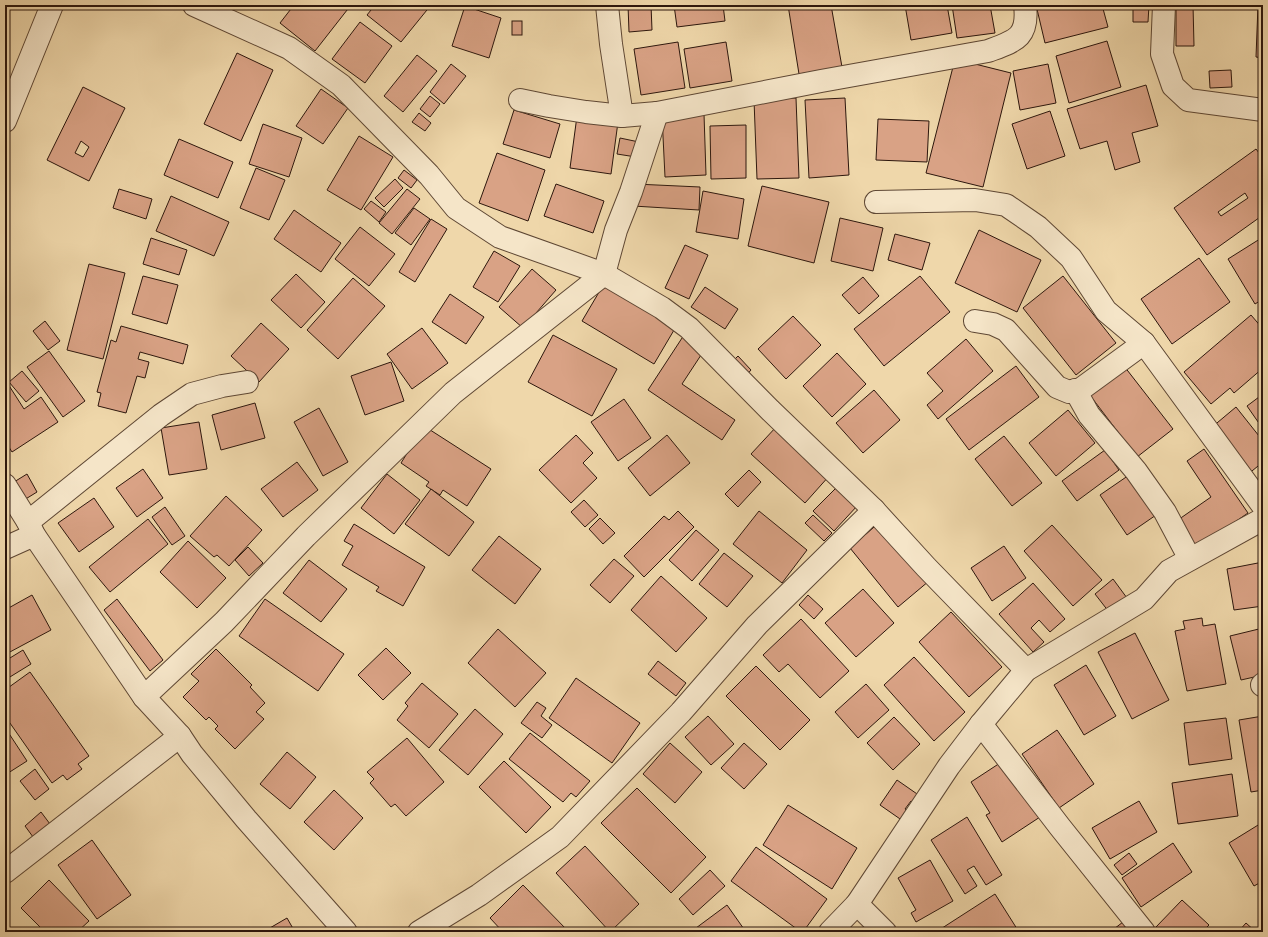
<svg xmlns="http://www.w3.org/2000/svg" width="1268" height="937" font-family="'IM FELL DW Pica',serif">
	<style>
		.building { fill: #d9a285; stroke: #2d170d; fill-rule: evenodd }
		.lines { fill: none; stroke-linecap: round; stroke-linejoin: round }
		.minor-casing { stroke: #5e4734; stroke-width: 24 }
		.minor { stroke: #f5e5c8; stroke-width: 22 }
	</style>
	<rect width="100%" height="100%" fill="#efd7aa"/>
	<filter id="stains"><feTurbulence type="fractalNoise" baseFrequency=".005" numOctaves="4"/><feColorMatrix values="0 0 0 0 .2 0 0 0 0 .09 0 0 0 0 .02 0 0 0 .5 -.17"/></filter>
	<radialGradient id="worn" r=".72"><stop offset=".6" stop-color="#630" stop-opacity="0"/><stop offset="1" stop-color="#630" stop-opacity=".3"/></radialGradient>
	<g class="building">
		<polygon points="294,5 351,5 315,51 280,23"/>
		<polygon points="375,5 431,5 401,42 367,15"/>
		<rect x="498" y="5" width="24" height="3"/>
		<polygon points="628,5 651,5 652,30 629,32"/>
		<polygon points="674,5 723,5 725,21 677,27"/>
		<polygon points="788,5 831,5 842,67 799,74"/>
		<polygon points="905,5 947,5 952,33 911,40"/>
		<polygon points="952,5 990,5 995,33 957,38"/>
		<polygon points="1036,5 1102,5 1108,27 1045,43"/>
		<polygon points="1133,5 1149,5 1148,22 1133,22"/>
		<polygon points="1176,5 1193,5 1194,46 1176,46"/>
		<polygon points="1258,5 1263,5 1263,58 1256,57"/>
		<polygon points="465,6 501,18 489,58 452,46"/>
		<rect x="512" y="21" width="10" height="14"/>
		<polygon points="360,22 392,46 365,83 332,59"/>
		<polygon points="1107,41 1121,87 1069,103 1056,56"/>
		<polygon points="678,42 685,88 641,95 634,49"/>
		<polygon points="726,42 732,81 690,88 684,49"/>
		<polygon points="237,53 273,70 241,141 204,124"/>
		<polygon points="417,55 437,71 403,112 384,96"/>
		<polygon points="955,59 1011,73 983,187 926,173"/>
		<polygon points="451,64 466,76 444,104 430,92"/>
		<polygon points="1048,64 1056,103 1020,110 1013,71"/>
		<polygon points="1231,70 1232,87 1210,88 1209,71"/>
		<polygon points="1146,85 1158,126 1132,133 1140,162 1115,170 1107,141 1080,149 1067,109"/>
		<path d="M83,87L125,108L89,181L47,160ZM81,141L89,147L83,157L75,153Z"/>
		<polygon points="321,89 348,108 323,144 296,126"/>
		<polygon points="430,96 440,104 430,117 420,109"/>
		<polygon points="796,98 799,178 757,179 754,100"/>
		<polygon points="845,98 849,175 809,178 805,100"/>
		<polygon points="514,110 560,124 550,158 503,144"/>
		<polygon points="1050,111 1065,156 1027,169 1012,124"/>
		<polygon points="419,113 431,123 425,131 412,122"/>
		<polygon points="704,114 706,175 665,177 662,116"/>
		<polygon points="577,116 618,122 611,174 570,168"/>
		<polygon points="878,119 929,121 927,162 876,160"/>
		<polygon points="263,124 302,138 289,177 249,164"/>
		<polygon points="746,125 746,178 711,179 710,126"/>
		<polygon points="359,136 393,157 361,210 327,190"/>
		<polygon points="620,138 639,142 636,157 617,154"/>
		<polygon points="179,139 233,162 218,198 164,175"/>
		<path d="M1256,149L1263,158V215L1207,255L1174,208ZM1245,193L1248,198L1221,216L1218,212Z"/>
		<polygon points="497,153 545,170 528,221 479,203"/>
		<polygon points="256,168 285,180 269,220 240,208"/>
		<polygon points="404,170 417,180 411,188 398,178"/>
		<polygon points="395,179 403,188 384,207 375,198"/>
		<polygon points="556,184 604,201 593,233 544,216"/>
		<polygon points="635,184 700,187 699,210 633,206"/>
		<polygon points="762,186 829,202 814,263 748,246"/>
		<polygon points="119,189 152,199 146,219 113,208"/>
		<polygon points="407,189 420,199 392,234 379,223"/>
		<polygon points="703,191 744,199 738,239 696,232"/>
		<polygon points="171,196 229,222 214,256 156,231"/>
		<polygon points="371,201 386,212 379,222 364,209"/>
		<polygon points="414,208 430,219 411,245 395,233"/>
		<polygon points="294,210 341,243 321,272 274,239"/>
		<polygon points="840,218 883,228 873,271 831,261"/>
		<polygon points="431,219 447,229 415,282 399,272"/>
		<polygon points="360,227 395,254 369,286 335,259"/>
		<polygon points="979,230 1041,260 1017,312 955,283"/>
		<polygon points="895,234 930,243 922,270 888,260"/>
		<polygon points="1263,237 1263,299 1255,304 1228,259"/>
		<polygon points="151,238 187,250 179,275 143,264"/>
		<polygon points="685,245 708,255 689,299 665,288"/>
		<polygon points="494,251 520,266 498,302 473,287"/>
		<polygon points="1199,258 1230,302 1172,344 1141,299"/>
		<polygon points="89,264 125,273 103,359 67,350"/>
		<polygon points="532,269 556,290 523,328 499,307"/>
		<polygon points="296,274 325,302 301,328 271,300"/>
		<polygon points="143,276 178,285 167,324 132,314"/>
		<polygon points="920,276 950,312 884,366 854,329"/>
		<polygon points="1063,276 1116,343 1076,375 1023,308"/>
		<polygon points="863,277 879,296 859,314 842,295"/>
		<polygon points="353,278 385,306 338,359 307,330"/>
		<polygon points="605,282 677,325 654,364 582,321"/>
		<polygon points="705,287 738,309 725,329 691,307"/>
		<polygon points="450,294 484,317 466,344 432,322"/>
		<polygon points="1251,315 1263,329 1263,368 1234,393 1230,388 1211,404 1184,372"/>
		<polygon points="793,316 821,345 786,379 758,349"/>
		<polygon points="45,321 60,341 48,350 33,331"/>
		<polygon points="261,323 289,349 259,382 231,356"/>
		<polygon points="121,326 188,345 183,364 140,352 138,359 149,362 145,378 137,376 126,413 98,406 101,393 97,392 111,340 116,342"/>
		<polygon points="422,328 448,363 412,389 387,354"/>
		<polygon points="553,335 617,369 592,416 528,382"/>
		<polygon points="684,335 705,349 682,384 735,420 722,440 648,390"/>
		<polygon points="966,339 993,371 938,419 927,405 943,391 927,373"/>
		<polygon points="49,351 85,401 63,417 27,367"/>
		<polygon points="837,353 866,384 832,417 803,386"/>
		<polygon points="738,356 751,370 743,379 729,365"/>
		<polygon points="391,362 404,401 365,415 351,376"/>
		<polygon points="1016,366 1039,397 969,450 946,419"/>
		<polygon points="1124,366 1173,429 1137,457 1089,394"/>
		<polygon points="22,371 39,391 26,402 9,382"/>
		<polygon points="8,384 24,409 41,397 58,422 12,452 5,441 5,386"/>
		<polygon points="874,390 900,420 863,453 836,423"/>
		<polygon points="1263,394 1263,429 1247,406"/>
		<polygon points="624,399 651,438 618,461 591,422"/>
		<polygon points="255,403 265,438 221,450 212,415"/>
		<polygon points="1236,407 1263,441 1263,462 1247,475 1205,433"/>
		<polygon points="319,408 348,462 323,476 294,422"/>
		<polygon points="1068,410 1095,443 1056,476 1029,443"/>
		<polygon points="199,422 207,469 169,475 161,428"/>
		<polygon points="424,426 491,469 467,506 443,490 440,495 426,486 429,482 401,463"/>
		<polygon points="777,426 830,475 805,503 751,454"/>
		<polygon points="576,435 593,453 583,463 597,478 571,503 539,470"/>
		<polygon points="667,435 690,463 650,496 628,468"/>
		<polygon points="1004,436 1042,483 1012,506 975,459"/>
		<polygon points="1204,449 1248,513 1194,550 1175,522 1211,497 1187,461"/>
		<polygon points="1105,450 1119,470 1077,501 1062,481"/>
		<polygon points="297,462 318,490 283,517 261,489"/>
		<polygon points="143,469 163,498 137,517 116,488"/>
		<polygon points="749,470 761,482 738,507 725,494"/>
		<polygon points="1132,473 1159,513 1127,535 1100,495"/>
		<polygon points="27,474 37,492 24,500 14,482"/>
		<polygon points="387,474 420,500 394,534 361,508"/>
		<polygon points="838,486 858,505 834,531 813,511"/>
		<polygon points="431,489 474,522 449,556 405,524"/>
		<polygon points="226,496 262,530 229,566 217,555 214,557 190,536"/>
		<polygon points="94,498 114,527 79,552 58,523"/>
		<polygon points="584,500 598,515 585,527 571,512"/>
		<polygon points="165,507 185,536 172,545 152,517"/>
		<polygon points="678,511 694,527 644,577 624,556 664,516 669,520"/>
		<polygon points="759,511 807,550 782,583 733,544"/>
		<polygon points="813,515 832,533 824,541 805,523"/>
		<polygon points="600,518 615,533 603,544 589,529"/>
		<polygon points="148,519 168,544 110,592 89,567"/>
		<polygon points="881,521 929,581 898,607 850,548"/>
		<polygon points="354,524 425,567 403,606 376,591 379,587 342,565 353,546 344,541"/>
		<polygon points="1052,525 1102,580 1073,606 1024,551"/>
		<polygon points="696,530 719,550 692,581 669,560"/>
		<polygon points="499,536 541,569 515,604 472,570"/>
		<polygon points="188,541 226,578 197,608 160,572"/>
		<polygon points="1004,546 1026,578 992,601 971,568"/>
		<polygon points="248,547 263,563 249,576 235,560"/>
		<polygon points="724,553 753,576 727,607 699,584"/>
		<polygon points="614,559 634,576 610,603 590,585"/>
		<polygon points="309,560 347,589 321,622 283,593"/>
		<polygon points="1263,562 1263,606 1234,610 1227,569"/>
		<polygon points="661,576 707,618 676,652 631,610"/>
		<polygon points="1113,579 1127,598 1109,612 1095,594"/>
		<polygon points="1033,583 1065,619 1050,632 1039,620 1031,628 1044,642 1033,652 999,614"/>
		<polygon points="863,589 894,623 856,657 825,623"/>
		<polygon points="32,595 51,630 8,653 5,647 5,610"/>
		<polygon points="808,595 823,609 814,619 799,605"/>
		<polygon points="117,599 163,660 150,671 104,610"/>
		<polygon points="265,599 344,654 318,691 239,636"/>
		<polygon points="951,612 1002,667 969,697 919,642"/>
		<polygon points="1202,618 1203,626 1215,624 1226,684 1187,691 1175,631 1185,629 1183,621"/>
		<polygon points="801,619 849,671 820,698 788,664 779,672 763,655"/>
		<polygon points="1263,628 1263,675 1241,680 1230,636"/>
		<polygon points="498,629 546,673 515,707 468,663"/>
		<polygon points="1135,633 1169,700 1132,719 1098,652"/>
		<polygon points="386,648 411,673 383,700 358,675"/>
		<polygon points="216,649 252,685 250,687 265,703 256,712 264,719 235,749 215,729 218,726 209,717 206,720 183,697 199,681 191,674"/>
		<polygon points="23,650 31,664 5,680 5,661"/>
		<polygon points="914,657 965,712 934,741 884,685"/>
		<polygon points="658,661 686,683 676,696 648,674"/>
		<polygon points="1086,665 1116,716 1084,735 1054,685"/>
		<polygon points="756,666 810,720 780,750 726,696"/>
		<polygon points="30,672 89,756 78,764 82,769 67,780 63,775 52,783 5,716 5,690"/>
		<polygon points="576,678 640,723 612,763 549,718"/>
		<polygon points="422,683 458,714 429,748 397,720 408,706 405,703"/>
		<polygon points="866,684 889,710 858,738 835,712"/>
		<polygon points="537,702 546,708 541,716 552,725 542,738 521,723"/>
		<polygon points="475,709 503,734 468,775 439,750"/>
		<polygon points="708,716 734,744 711,765 685,737"/>
		<polygon points="1263,716 1263,790 1251,792 1239,720"/>
		<polygon points="894,717 920,744 893,770 867,743"/>
		<polygon points="1226,718 1232,759 1189,765 1184,723"/>
		<polygon points="5,729 6,729 27,761 5,775"/>
		<polygon points="1057,730 1094,784 1059,808 1022,754"/>
		<polygon points="530,733 590,781 576,797 571,793 563,802 509,759"/>
		<polygon points="407,738 444,782 406,816 395,804 391,807 370,783 374,779 367,772"/>
		<polygon points="670,743 702,772 675,803 643,774"/>
		<polygon points="744,743 767,764 744,789 721,768"/>
		<polygon points="287,752 316,777 290,809 260,784"/>
		<polygon points="504,761 551,807 526,833 479,787"/>
		<polygon points="1000,763 1040,817 1002,842 986,815 990,813 971,782"/>
		<polygon points="35,769 49,789 35,800 20,781"/>
		<polygon points="1232,774 1238,816 1178,824 1172,783"/>
		<polygon points="897,780 920,796 915,804 911,801 905,809 909,812 903,821 880,805"/>
		<polygon points="637,788 706,857 671,893 601,823"/>
		<polygon points="334,790 363,818 334,850 304,822"/>
		<polygon points="1139,801 1157,832 1110,859 1092,828"/>
		<polygon points="788,805 857,848 832,889 763,845"/>
		<polygon points="41,812 53,828 36,841 25,826"/>
		<polygon points="967,817 1002,875 986,885 974,866 967,870 977,886 965,894 931,840"/>
		<polygon points="1263,822 1263,881 1254,886 1229,843"/>
		<polygon points="92,840 131,895 97,919 58,865"/>
		<polygon points="1173,843 1192,872 1141,907 1122,878"/>
		<polygon points="585,846 639,904 610,932 556,873"/>
		<polygon points="756,847 827,899 803,932 801,932 731,881"/>
		<polygon points="1129,853 1137,864 1122,875 1114,865"/>
		<polygon points="930,860 953,901 916,922 911,913 916,910 898,878"/>
		<polygon points="710,870 725,886 693,915 679,899"/>
		<polygon points="49,880 89,921 77,932 45,932 21,908"/>
		<polygon points="523,885 568,931 567,932 503,932 490,918"/>
		<polygon points="995,894 1019,932 936,932"/>
		<polygon points="1182,900 1209,925 1202,932 1161,932 1156,927"/>
		<polygon points="727,905 746,932 698,932 696,928"/>
		<polygon points="287,918 295,932 263,932"/>
		<polygon points="1123,922 1131,932 1110,932"/>
		<polygon points="1246,923 1256,932 1238,932"/>
	</g>
	<g class="lines">
		<defs>
			<g id="minor">
				<polyline points="194,5 289,48 341,85 429,175 456,208 500,237 604,274 662,308 689,328 770,410 874,510 926,567 1026,670"/>
				<polyline points="607,5 611,44 622,116"/>
				<polyline points="1164,5 1162,54 1173,86 1188,100 1263,110"/>
				<path d="M520,100L549,106L586,112L622,116L657,113L821,81L988,51C1015,41 1029,38 1025,5"/>
				<polyline points="5,121 52,5"/>
				<polyline points="876,202 975,200 1006,205 1038,227 1071,258 1106,311 1144,343 1263,506"/>
				<polyline points="975,321 993,324 1006,330 1057,387 1069,392 1081,389 1144,343"/>
				<polyline points="1075,390 1089,415 1136,471 1165,512 1190,559"/>
				<polyline points="5,485 28,522 34,535 144,697 180,736 192,754 246,819 346,932"/>
				<polyline points="28,522 161,415 192,394 222,386 247,382"/>
				<polyline points="5,548 34,535"/>
				<polyline points="1262,685 1263,684"/>
				<polyline points="144,697 224,622 306,536 453,393 604,274 616,230 631,192 657,113"/>
				<polyline points="981,724 1060,827 1144,932"/>
				<polyline points="5,872 180,736"/>
				<polyline points="857,904 885,932"/>
				<polyline points="419,932 479,895 560,837 681,712 757,625 874,510"/>
				<polyline points="830,932 857,904 949,766 981,724 1026,670 1144,599 1169,571 1263,519"/>
			</g>
		</defs>
		<use href="#minor" class="minor-casing"/>
		<use href="#minor" class="minor"/>
	</g>
	<rect width="1268" height="937" fill="none" stroke="#efd7aa" stroke-width="20"/>
	<rect x="6" y="6" width="1256" height="925" fill="none" stroke="#2d170d" stroke-width="2"/>
	<rect x="10" y="10" width="1248" height="917" fill="none" stroke="#2d170d"/>
	<rect width="100%" height="100%" filter="url(#stains)"/>
	<rect width="100%" height="100%" fill="url(#worn)"/>
</svg>
